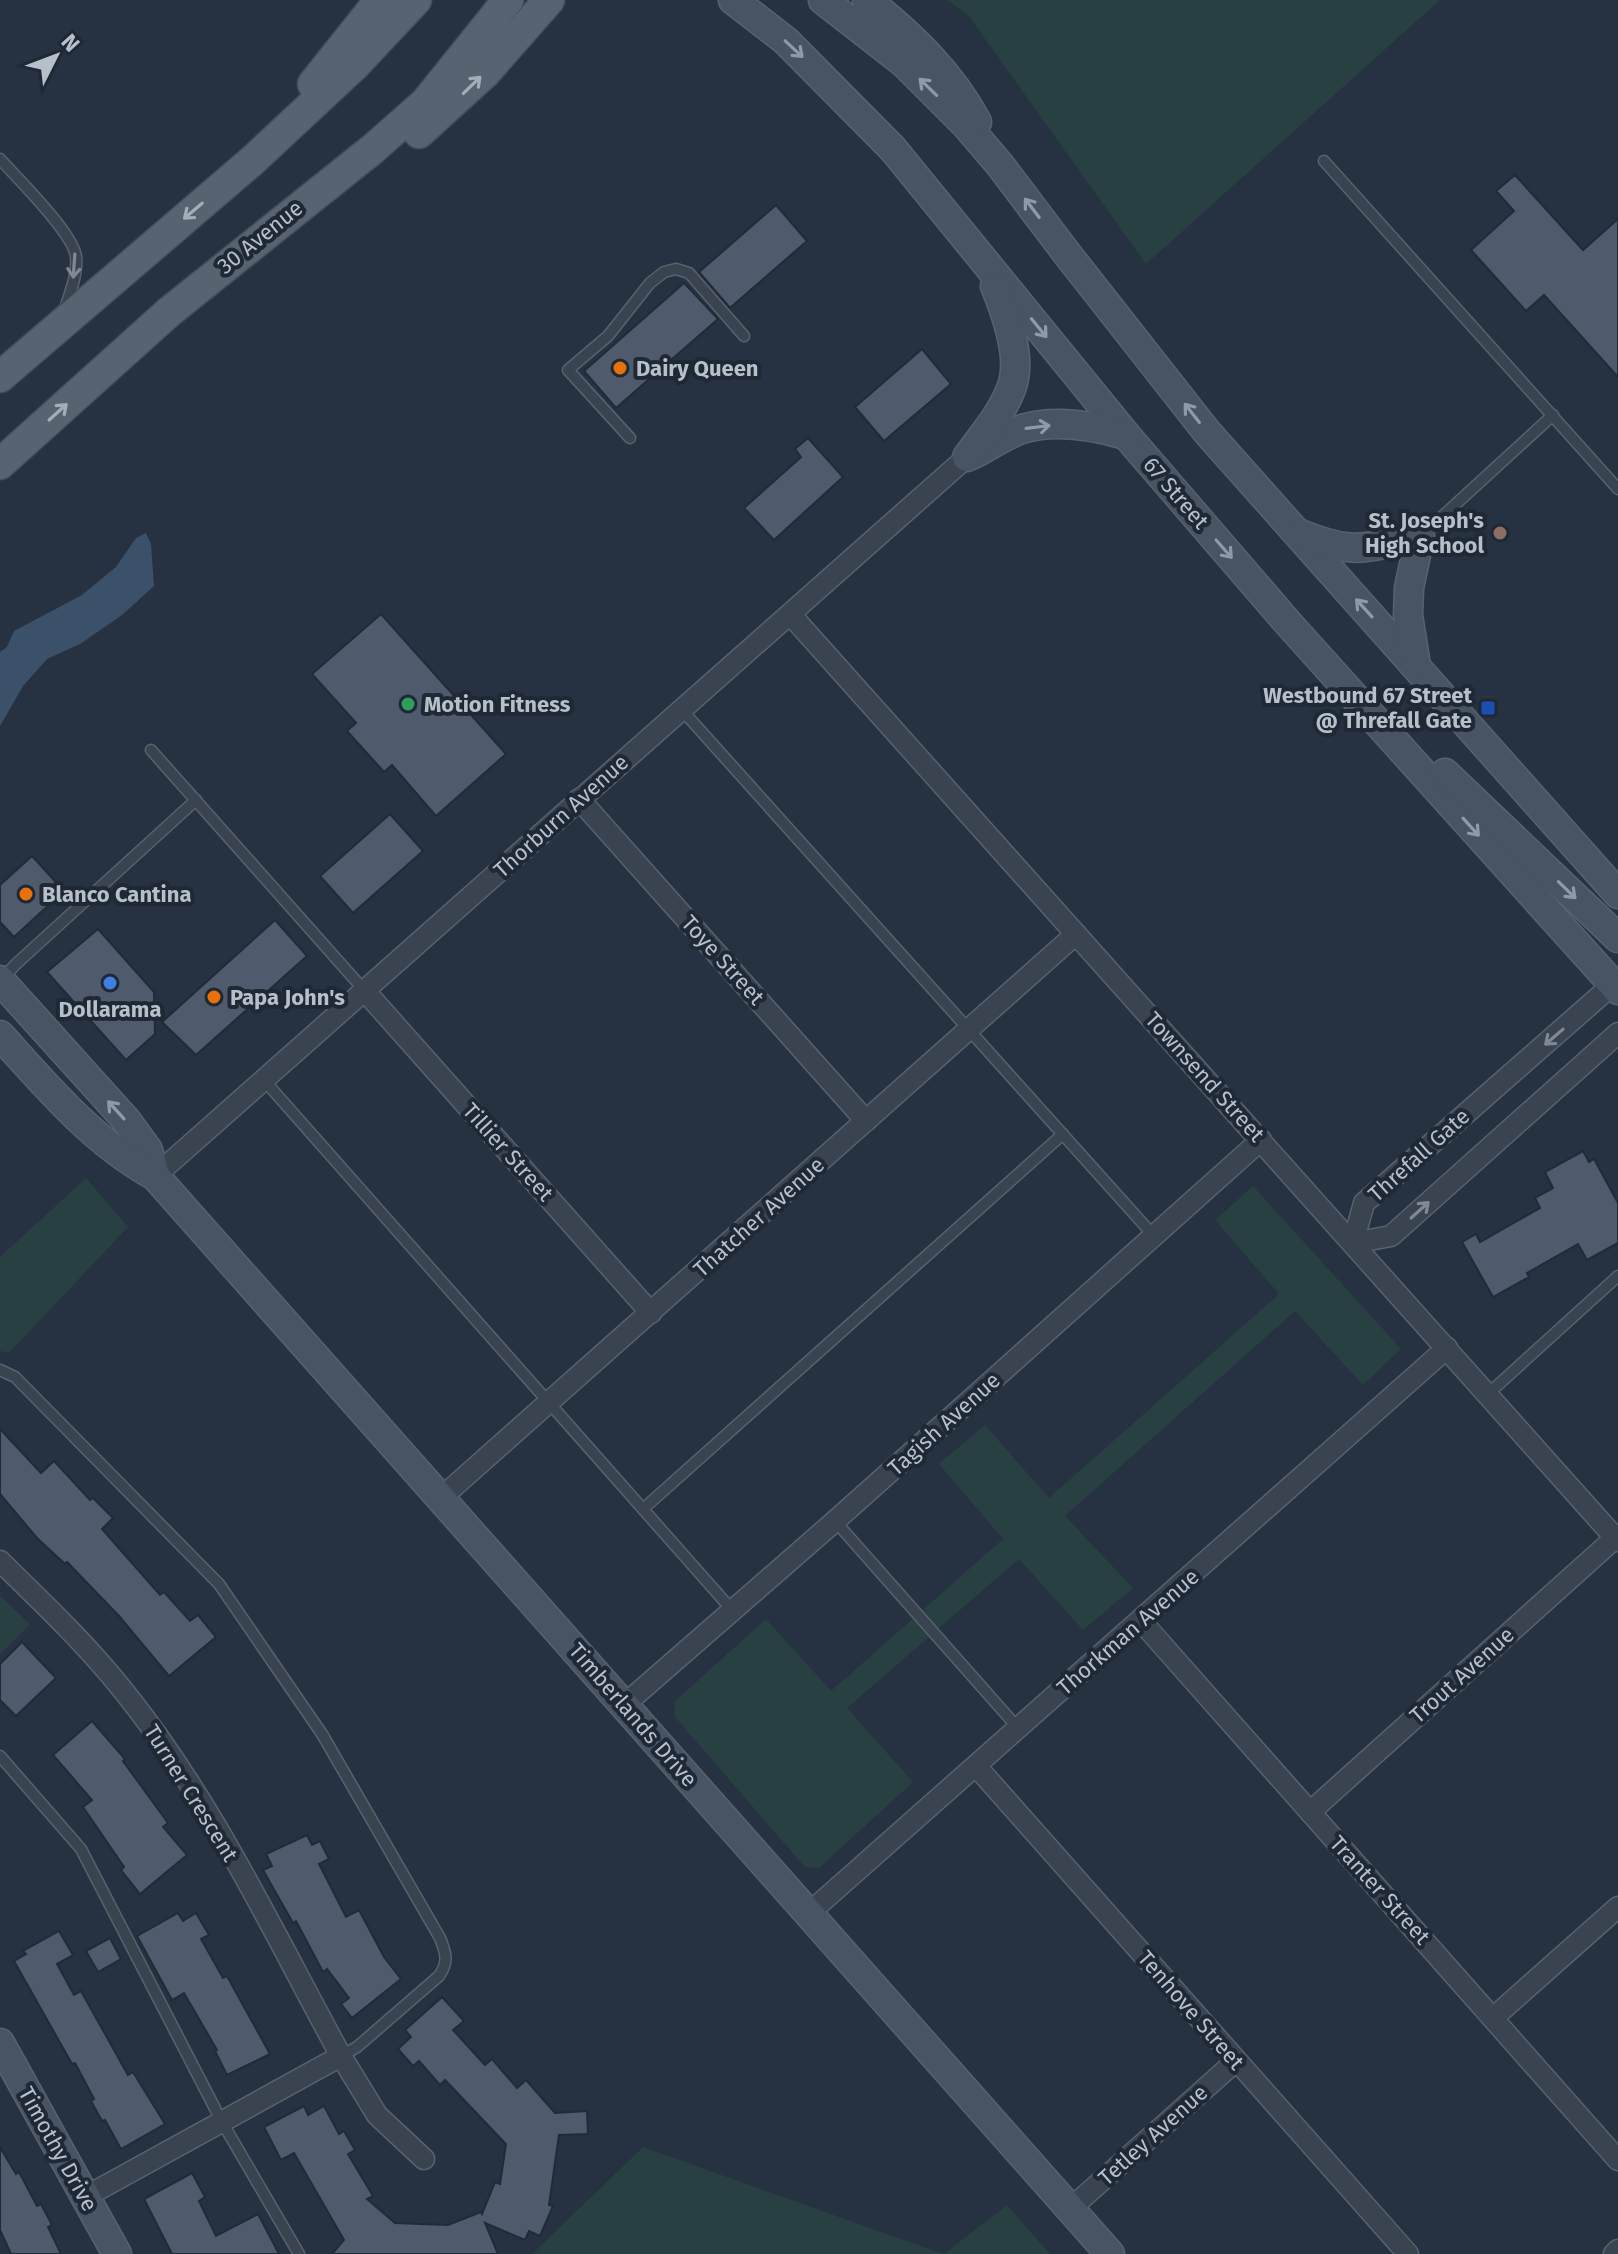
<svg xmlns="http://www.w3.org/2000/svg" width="1618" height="2254" font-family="'Fira Sans',sans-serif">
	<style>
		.green { fill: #284042 }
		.water { fill: #3b516a }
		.building { fill: #4f5b6c; stroke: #212b38; stroke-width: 2 }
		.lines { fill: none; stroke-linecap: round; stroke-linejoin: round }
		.lane-casing { stroke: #58626e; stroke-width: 13 }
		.street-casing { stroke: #58626e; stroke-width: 23 }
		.secondary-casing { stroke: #58626e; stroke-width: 31 }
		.primary-casing { stroke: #444d5a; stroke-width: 33 }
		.lane { stroke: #3a4451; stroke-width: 10 }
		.street { stroke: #3a4451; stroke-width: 20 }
		.secondary { stroke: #485364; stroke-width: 28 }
		.primary { stroke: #586371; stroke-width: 30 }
		.oneway { stroke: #9099a7 }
		.oneway2 { stroke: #a4adb9 }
		.oneway3 { stroke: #7f8894 }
		.food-dot { fill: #e8710a; stroke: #1f2936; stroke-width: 3 }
		.education-dot { fill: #8d6e63; stroke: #1f2936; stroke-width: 3 }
		.leisure-dot { fill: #2e9e5b; stroke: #1f2936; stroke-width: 3 }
		.transit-dot { fill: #1a4fb4; stroke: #1f2936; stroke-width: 3 }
		.shop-dot { fill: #3f7fe0; stroke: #1f2936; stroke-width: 3 }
		.labels { text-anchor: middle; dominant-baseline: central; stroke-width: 8; stroke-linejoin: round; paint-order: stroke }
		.street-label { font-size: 22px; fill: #b7bfcb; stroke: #1f2936 }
		.poi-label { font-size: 22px; font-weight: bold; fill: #b7bfcb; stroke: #1f2936; text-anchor: start }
	</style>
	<rect width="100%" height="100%" fill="#263241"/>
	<g class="green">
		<polygon points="947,0 1440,0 1146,264 968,15"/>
		<polygon points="86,1178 128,1227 9,1353 0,1351 0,1257"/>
		<polygon points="1253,1186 1401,1349 1363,1385 1295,1311 1065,1516 1133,1588 1083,1630 1019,1559 847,1708 913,1782 819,1868 805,1867 675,1717 674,1702 766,1619 831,1691 1003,1539 939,1464 985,1425 1049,1498 1279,1294 1215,1220"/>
		<polygon points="0,1596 30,1624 0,1654"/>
		<polygon points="643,2147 943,2254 532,2254"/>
		<polygon points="1007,2205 1050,2254 944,2254"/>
	</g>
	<polygon class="water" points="146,533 151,544 154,586 122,615 80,644 47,659 23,686 0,726 0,652 7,647 14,631 82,595 116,567 136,538"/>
	<g class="building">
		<polygon points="1515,175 1583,250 1618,219 1618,377 1544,295 1526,311 1471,250 1514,211 1496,191"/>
		<polygon points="776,205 807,241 730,308 699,272"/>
		<polygon points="684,283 718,319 616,408 584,371"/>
		<polygon points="922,349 951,384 884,441 855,407"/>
		<polygon points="808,438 843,477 774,540 744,508 801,457 795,449"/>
		<polygon points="381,614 506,754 436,816 392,765 384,772 347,731 356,723 312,674"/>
		<polygon points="390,814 423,851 353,913 320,876"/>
		<polygon points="32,856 64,891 14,937 0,922 0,885"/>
		<polygon points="275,920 307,956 196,1055 162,1022"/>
		<polygon points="98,929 154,992 155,1034 126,1060 47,972"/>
		<polygon points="1583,1151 1589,1162 1594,1159 1618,1203 1618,1243 1587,1260 1578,1244 1527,1273 1529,1277 1493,1297 1462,1242 1476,1234 1480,1242 1540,1208 1535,1198 1553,1188 1545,1172"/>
		<polygon points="0,1429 41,1473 54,1461 90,1500 93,1498 113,1518 102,1529 160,1595 164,1592 190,1621 198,1615 216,1637 169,1676 119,1616 67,1562 65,1564 37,1538 0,1494"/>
		<polygon points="22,1642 56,1678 16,1716 0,1700 0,1664"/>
		<polygon points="92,1721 125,1759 123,1761 168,1823 163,1827 187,1855 140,1894 121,1870 124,1867 83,1807 92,1800 53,1755"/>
		<polygon points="307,1835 312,1845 320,1841 329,1859 319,1864 346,1917 359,1910 384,1957 401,1979 352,2018 341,2004 349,1998 327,1969 323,1972 296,1921 293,1923 263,1870 272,1866 266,1854"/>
		<polygon points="178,1913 183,1921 196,1913 209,1935 201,1939 223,1978 227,1976 270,2054 227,2075 215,2051 217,2050 184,1993 172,2000 137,1936"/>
		<polygon points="59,1931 73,1955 57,1964 74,1995 81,1991 128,2075 133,2072 165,2124 121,2149 105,2120 102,2121 91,2101 94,2099 75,2063 72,2064 14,1961 26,1954 23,1951"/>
		<polygon points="110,1938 121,1959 98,1972 86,1951"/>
		<polygon points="442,1997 464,2021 453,2030 485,2065 492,2059 517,2088 526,2080 555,2113 587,2111 588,2134 559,2135 549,2205 553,2206 540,2236 529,2231 525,2240 485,2223 498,2254 332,2254 344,2240 294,2153 281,2160 264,2127 304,2106 308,2115 324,2106 339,2134 344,2131 355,2150 348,2154 373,2196 367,2199 395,2223 448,2225 481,2212 482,2214 495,2182 500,2184 506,2144 445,2080 440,2085 419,2061 413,2066 398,2049 411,2037 405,2030"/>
		<polygon points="0,2147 16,2174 19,2172 37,2206 41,2204 52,2225 48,2227 61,2254 11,2254 0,2230"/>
		<polygon points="192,2173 205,2197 199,2201 216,2236 258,2214 279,2254 172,2254 144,2199"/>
	</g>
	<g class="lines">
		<defs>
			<g id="lane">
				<path d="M0,159C17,178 74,234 76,257C78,275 69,295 64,312"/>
				<polyline points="1324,161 1618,489"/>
				<polyline points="630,438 568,370 608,336 650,283 664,272 676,269 689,273 744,336"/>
				<polyline points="1422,535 1553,415"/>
				<polyline points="682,710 1154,1236"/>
				<polyline points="151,750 364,990"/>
				<polyline points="1,980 16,964 196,800"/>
				<polyline points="263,1079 733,1611"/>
				<path d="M0,1370L15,1377L219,1584L322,1734L440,1938C446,1953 449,1962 439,1976L357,2047L341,2056"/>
				<polyline points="1488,1394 1618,1276"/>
				<polyline points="643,1509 1063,1134"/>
				<polyline points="835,1521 1018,1728"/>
				<polyline points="0,1756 81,1849 222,2122 299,2254"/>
			</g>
			<g id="street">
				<polyline points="790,614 1618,1541"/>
				<polyline points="579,799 866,1121"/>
				<polyline points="364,990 651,1313"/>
				<polyline points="155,1176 967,457"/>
				<polyline points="1353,1243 1364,1203 1618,980"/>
				<polyline points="1353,1243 1391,1236 1618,1033"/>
				<polyline points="441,1498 1076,934"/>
				<path d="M0,1561C42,1602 85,1643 122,1689C212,1800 273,1932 341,2056L85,2197"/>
				<polyline points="1141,1621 1618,2160"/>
				<polyline points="624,1705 835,1521 1261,1140"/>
				<polyline points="976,1766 1408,2254"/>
				<polyline points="1310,1812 1615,1538"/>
				<polyline points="808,1914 1447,1348"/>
				<polyline points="1493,2018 1618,1907"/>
				<polyline points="341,2056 377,2115 424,2159"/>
				<polyline points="1070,2209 1236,2061"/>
				<polyline points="1614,2254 1618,2250"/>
			</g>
			<g id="secondary">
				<polyline points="733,0 786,41 893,149 1126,435 1288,623 1618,990"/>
				<polyline points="823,0 904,63 965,124 1000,165 1068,255 1207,432 1618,894"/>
				<path d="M867,0C911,35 950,72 977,122"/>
				<path d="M972,455C988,447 1005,435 1022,429C1054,419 1095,426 1126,435"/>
				<path d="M967,457C983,435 1005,410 1013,383C1021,354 1006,313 995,286"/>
				<path d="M1298,533C1354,556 1364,548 1420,536L1409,588L1408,615L1416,666"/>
				<polyline points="1445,773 1618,938"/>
				<polyline points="0,980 127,1121 148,1150 155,1176"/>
				<path d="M0,1035C47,1087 93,1142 155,1176L1110,2254"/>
				<polyline points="0,2043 117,2254"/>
			</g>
			<g id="primary">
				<polyline points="313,84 380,0"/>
				<polyline points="419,133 485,73 549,0"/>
				<polyline points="0,377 252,161 355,65 416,0"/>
				<polyline points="0,464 169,312 374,148 426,102 508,0"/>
			</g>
		</defs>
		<use href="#lane" class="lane-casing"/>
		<use href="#street" class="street-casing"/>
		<use href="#secondary" class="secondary-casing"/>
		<use href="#primary" class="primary-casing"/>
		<use href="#lane" class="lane"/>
		<use href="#street" class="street"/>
		<use href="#secondary" class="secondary"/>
		<use href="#primary" class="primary"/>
	</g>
	<defs><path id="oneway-shaft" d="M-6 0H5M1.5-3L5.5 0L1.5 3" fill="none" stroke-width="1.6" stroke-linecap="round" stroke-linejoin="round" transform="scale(2)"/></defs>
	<g class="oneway">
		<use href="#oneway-shaft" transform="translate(794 49) rotate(43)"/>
		<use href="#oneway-shaft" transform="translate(928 87) rotate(-136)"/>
		<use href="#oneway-shaft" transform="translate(1032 208) rotate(-127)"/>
		<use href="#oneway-shaft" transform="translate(1039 328) rotate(51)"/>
		<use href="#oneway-shaft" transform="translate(1192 413) rotate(-128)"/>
		<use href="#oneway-shaft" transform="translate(1038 427) rotate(-7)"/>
		<use href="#oneway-shaft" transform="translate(1224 549) rotate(49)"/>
		<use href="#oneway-shaft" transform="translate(1364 608) rotate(-132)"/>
		<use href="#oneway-shaft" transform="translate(1471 827) rotate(48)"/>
		<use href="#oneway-shaft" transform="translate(1567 890) rotate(44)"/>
		<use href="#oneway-shaft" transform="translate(116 1110) rotate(-132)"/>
	</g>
	<g class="oneway2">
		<use href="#oneway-shaft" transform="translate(472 85) rotate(-44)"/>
		<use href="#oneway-shaft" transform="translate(193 211) rotate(140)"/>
		<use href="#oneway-shaft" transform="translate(58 412) rotate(-42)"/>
	</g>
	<g class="oneway3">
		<use href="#oneway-shaft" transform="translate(74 266) rotate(94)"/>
		<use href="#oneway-shaft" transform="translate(1554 1037) rotate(139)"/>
		<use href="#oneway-shaft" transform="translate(1420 1210) rotate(-42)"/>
	</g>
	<g class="food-dot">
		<circle cx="620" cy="368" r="8"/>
		<circle cx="26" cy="894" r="8"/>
		<circle cx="214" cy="997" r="8"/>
	</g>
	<circle class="education-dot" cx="1500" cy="533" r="8"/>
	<circle class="leisure-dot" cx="408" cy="704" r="8"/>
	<rect class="transit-dot" x="1480" y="700" width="16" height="16" rx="4"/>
	<circle class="shop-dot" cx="110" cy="983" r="8"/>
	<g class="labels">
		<g class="street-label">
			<text transform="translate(260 237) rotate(-39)">30 Avenue</text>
			<text transform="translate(1176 493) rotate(49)">67 Street</text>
			<text transform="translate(561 816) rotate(-42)">Thorburn Avenue</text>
			<text transform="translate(723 960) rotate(48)">Toye Street</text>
			<text transform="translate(1205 1077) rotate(48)">Townsend Street</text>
			<text transform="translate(508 1152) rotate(48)">Tillier Street</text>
			<text transform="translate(1419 1155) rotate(-42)">Threfall Gate</text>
			<text transform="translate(759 1217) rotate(-42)">Thatcher Avenue</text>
			<text transform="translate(944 1424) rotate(-42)">Tagish Avenue</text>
			<text transform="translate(1128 1632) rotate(-41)">Thorkman Avenue</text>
			<text transform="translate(1462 1675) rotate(-42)">Trout Avenue</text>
			<text transform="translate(633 1715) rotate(49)">Timberlands Drive</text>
			<text transform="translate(191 1793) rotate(58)">Turner Crescent</text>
			<text transform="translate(1380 1890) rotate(48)">Tranter Street</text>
			<text transform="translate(1191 2010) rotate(49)">Tenhove Street</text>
			<text transform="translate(1153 2135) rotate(-42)">Tetley Avenue</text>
			<text transform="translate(58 2149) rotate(61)">Timothy Drive</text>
		</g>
		<g class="poi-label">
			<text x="636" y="368">Dairy Queen</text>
			<text x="1484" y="520" text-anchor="end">St. Joseph's<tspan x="1484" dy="25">High School</tspan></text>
			<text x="1472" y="695" text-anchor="end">Westbound 67 Street<tspan x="1472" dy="25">@ Threfall Gate</tspan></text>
			<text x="424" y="704">Motion Fitness</text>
			<text x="42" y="894">Blanco Cantina</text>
			<text x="230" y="997">Papa John's</text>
			<text x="110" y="1009" text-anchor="middle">Dollarama</text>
		</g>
	</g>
	<g transform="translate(56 56) rotate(48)" stroke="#1f2936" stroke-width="6" paint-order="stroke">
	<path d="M0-6L14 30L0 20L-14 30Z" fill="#b7bfcb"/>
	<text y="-12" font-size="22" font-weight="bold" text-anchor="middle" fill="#b7bfcb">N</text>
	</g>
</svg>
